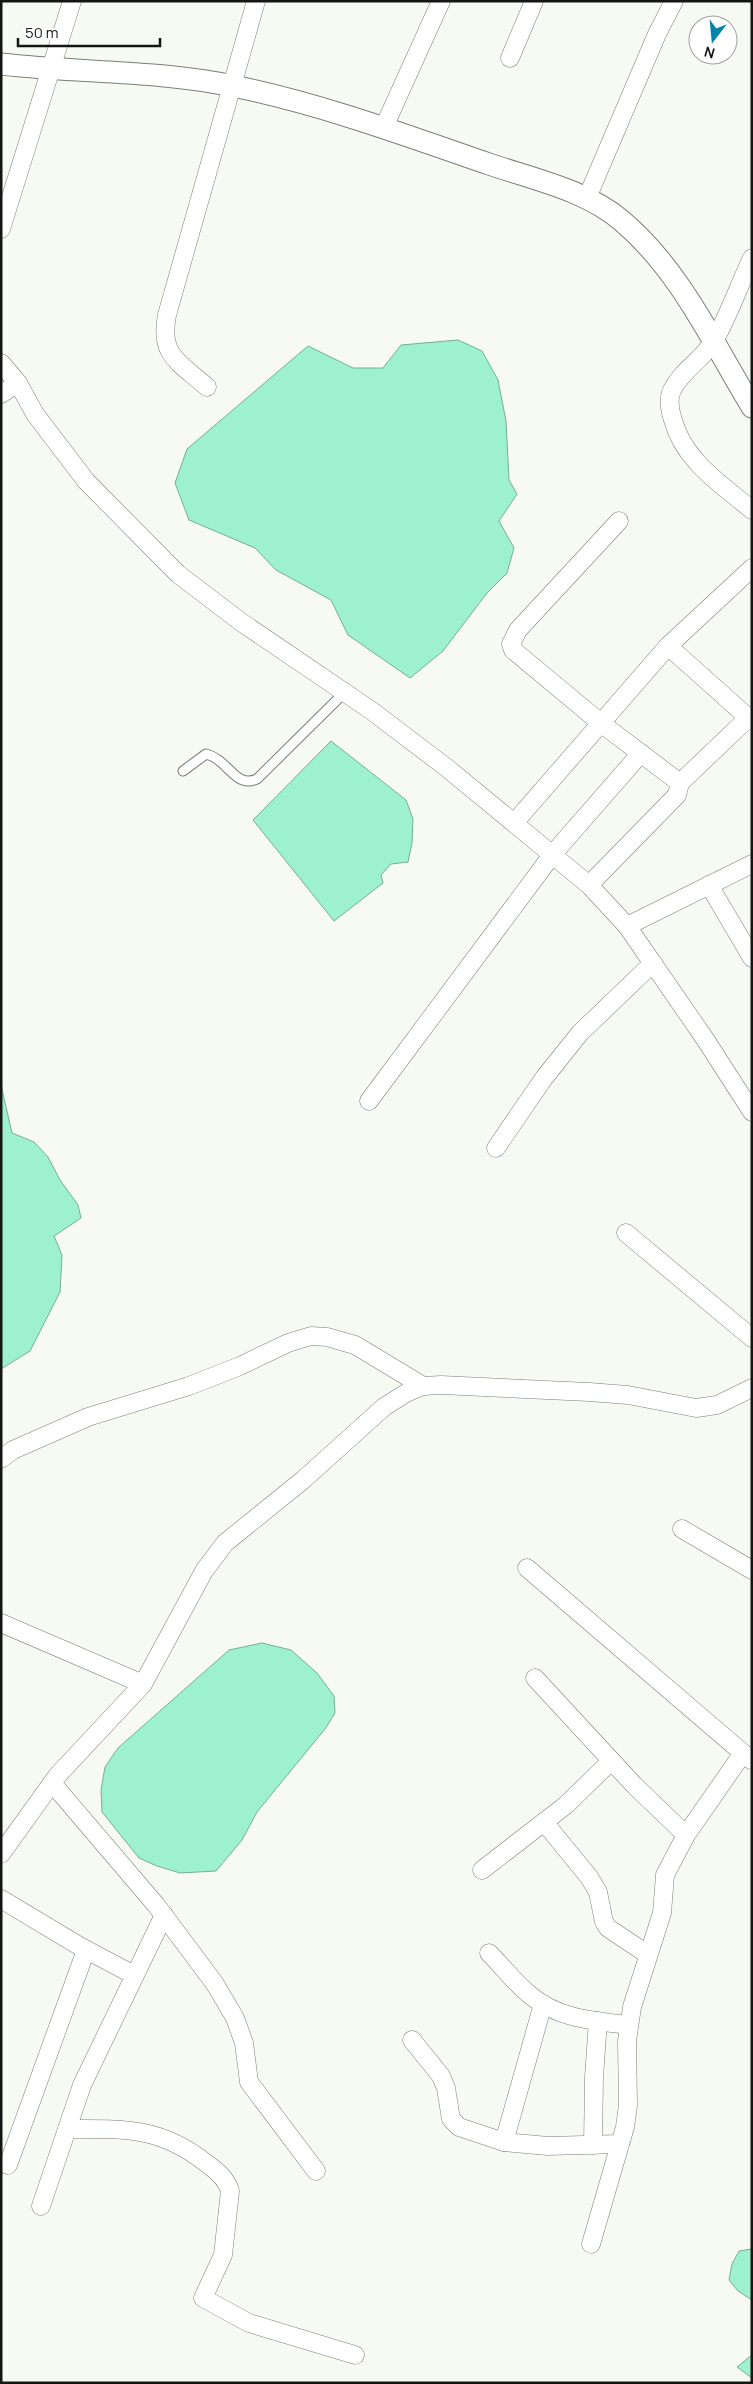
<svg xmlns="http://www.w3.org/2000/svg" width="753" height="2384" font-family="Manrope,sans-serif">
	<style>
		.water { fill: #9ef1ce; stroke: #75af96 }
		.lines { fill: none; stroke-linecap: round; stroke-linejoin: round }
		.service-casing { stroke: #7b7e77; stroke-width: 11 }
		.minor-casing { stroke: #7b7e77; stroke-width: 19 }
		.tertiary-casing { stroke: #7b7e77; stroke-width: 23 }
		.service { stroke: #fff; stroke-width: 9 }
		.minor { stroke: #fff; stroke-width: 18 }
		.tertiary { stroke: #fff; stroke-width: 21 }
	</style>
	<rect width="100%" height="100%" fill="#f7faf3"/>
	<g class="water">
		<polygon points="458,340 482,351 498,380 506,421 509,480 517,494 499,521 514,548 507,573 487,593 443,651 410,678 348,635 331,600 276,570 255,548 189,520 175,483 187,449 308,346 353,368 383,368 401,345"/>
		<polygon points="331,741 406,800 413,819 412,843 408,862 391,864 381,875 383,883 334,921 253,820"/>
		<polygon points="1,1085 12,1133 34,1142 48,1157 60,1180 78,1205 81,1218 54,1236 62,1255 60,1292 30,1351 1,1369"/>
		<polygon points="262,1643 291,1650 317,1673 334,1696 335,1713 325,1729 257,1812 242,1840 216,1871 180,1873 157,1866 139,1858 102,1812 101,1790 105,1767 118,1748 229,1650"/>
		<polygon points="752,2249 752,2300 738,2291 729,2280 732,2264 739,2251"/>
		<polygon points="752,2355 752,2378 737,2367"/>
	</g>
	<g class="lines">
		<defs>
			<path id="service" d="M183,771L206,754C228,759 235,789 257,779L345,692"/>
			<g id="minor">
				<polyline points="510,58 534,1"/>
				<polyline points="384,127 441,1"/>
				<polyline points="587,198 657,34 674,1"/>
				<polyline points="1,229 72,1"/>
				<path d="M752,258C739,285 729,315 714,341C703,359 682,370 672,390C668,399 670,411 673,420C684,461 721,484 752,510"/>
				<polyline points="1,363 18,383 35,414 86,481 178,574 241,622 372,711 447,768 589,885 627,926 705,1039 752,1112"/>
				<path d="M207,387C179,362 159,356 167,315L256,1"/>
				<polyline points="1,394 18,383"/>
				<polyline points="668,646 752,721"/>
				<polyline points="680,783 748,718"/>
				<polyline points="514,823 668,646 752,568"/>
				<polyline points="589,885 677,795 680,783 602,724 513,650 511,644 518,630 619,521"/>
				<polyline points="709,885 752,958"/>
				<polyline points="627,926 752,864"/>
				<polyline points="369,1101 552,855 641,753"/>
				<polyline points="496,1148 544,1078 580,1033 653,963"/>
				<polyline points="626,1233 752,1338"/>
				<polyline points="1,1459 13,1450 88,1417 189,1386 240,1366 288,1343 311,1336 327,1337 355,1345 423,1386"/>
				<polyline points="682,1529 752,1570"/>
				<polyline points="527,1568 751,1760"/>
				<polyline points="1,1623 143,1684"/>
				<polyline points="535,1678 634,1785 686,1835"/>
				<polyline points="52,1783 156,1905 215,1984 235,2018 244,2043 249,2082 316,2171"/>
				<polyline points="544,1822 589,1877 598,1892 604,1922 608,1928 647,1954"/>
				<polyline points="1,1854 57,1776 143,1684 204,1571 225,1543 303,1480 384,1407 406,1393 423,1386 441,1385 589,1392 628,1395 696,1408 717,1405 752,1388"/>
				<polyline points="482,1870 566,1805 611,1761"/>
				<polyline points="1,1899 81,1947 134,1975"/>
				<path d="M489,1953C503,1967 515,1983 530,1995C558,2019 595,2021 629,2025"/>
				<polyline points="412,2040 441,2076 446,2088 451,2119 459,2127 504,2142 548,2146 620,2144"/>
				<path d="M67,2129C123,2129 159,2126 206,2163C217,2171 226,2178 230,2191L223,2255L203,2298L249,2323L355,2355"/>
				<polyline points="504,2142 543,2004"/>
				<polyline points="593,2145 594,2077 598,2021"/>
				<polyline points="8,2165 86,1950"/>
				<polyline points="41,2206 82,2085 164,1915"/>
				<polyline points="591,2244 625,2127 628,2105 627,2041 632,2007 662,1913 665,1875 686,1835 743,1753"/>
			</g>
			<path id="tertiary" d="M1,64C78,73 156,70 233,86C321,104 405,135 489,164C533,179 586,190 622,221C680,270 713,343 752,407"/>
		</defs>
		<use href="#service" class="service-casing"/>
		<use href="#minor" class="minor-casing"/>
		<use href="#tertiary" class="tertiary-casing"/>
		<use href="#service" class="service"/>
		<use href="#minor" class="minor"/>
		<use href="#tertiary" class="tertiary"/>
	</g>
	<rect width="753" height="2384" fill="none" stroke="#151614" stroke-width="5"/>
	<g transform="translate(713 40) rotate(196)"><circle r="24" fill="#ffffff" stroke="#a1a2a1"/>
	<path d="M0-4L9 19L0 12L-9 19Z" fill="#0086a8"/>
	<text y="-8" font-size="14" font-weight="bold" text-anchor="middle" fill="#151614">N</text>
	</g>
	<path d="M18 38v8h142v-8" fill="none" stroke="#151614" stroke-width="2.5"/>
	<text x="25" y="38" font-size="15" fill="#151614" stroke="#ffffff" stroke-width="4" paint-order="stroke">50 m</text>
</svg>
